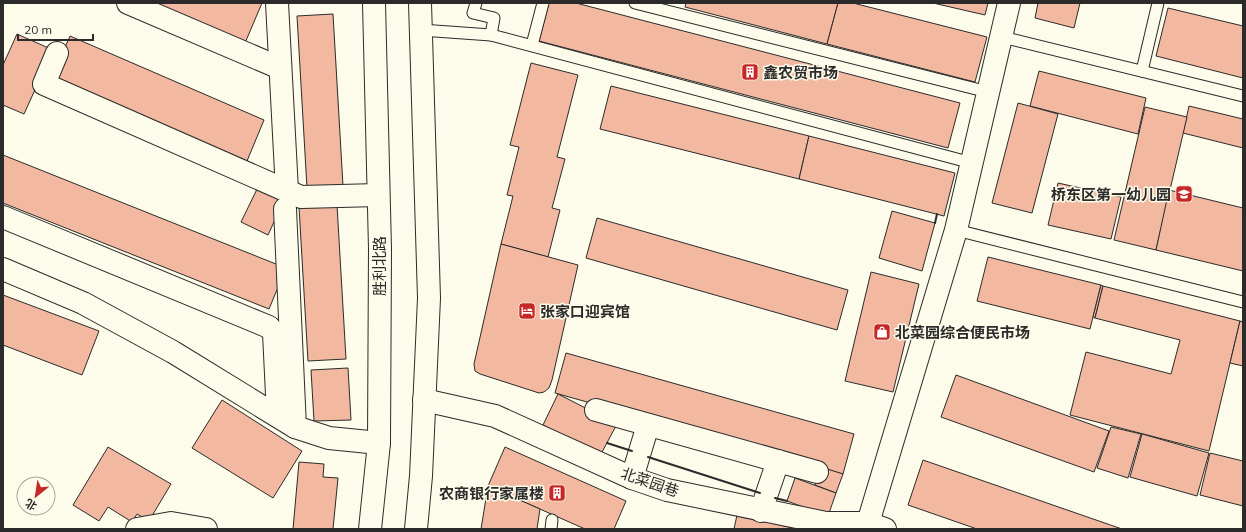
<svg xmlns="http://www.w3.org/2000/svg" width="1246" height="532" font-family="Mulish,'Noto Sans SC',sans-serif">
	<style>
		.building { fill: #f2b8a0; stroke: #2b2b2b }
		.lines { fill: none; stroke-linecap: round; stroke-linejoin: round }
		.lane-casing { stroke: #2b2b2b; stroke-width: 13 }
		.street-casing { stroke: #2b2b2b; stroke-width: 24 }
		.secondary-casing { stroke: #2b2b2b; stroke-width: 24 }
		.highway-casing { stroke: #2b2b2b; stroke-width: 24 }
		.lane { stroke: #fdfbea; stroke-width: 11 }
		.street { stroke: #fdfbea; stroke-width: 22 }
		.secondary { stroke: #fdfbea; stroke-width: 22 }
		.highway { stroke: #fdfbea; stroke-width: 22 }
		.wall { stroke: #2b2b2b; stroke-width: 2 }
		.labels { text-anchor: middle; dominant-baseline: central; stroke-width: 3; stroke-linejoin: round; paint-order: stroke }
		.poi-label { font-size: 15px; font-weight: bold; fill: #2b2b2b; stroke: #fdfbea; text-anchor: start }
		.street-label { font-size: 15px; fill: #2b2b2b; stroke: #fdfbea }
	</style>
	<rect width="100%" height="100%" fill="#fdfbea"/>
	<g class="building">
		<polygon points="150,3 262,3 245,43"/>
		<polygon points="549,3 576,3 960,103 948,148 539,41"/>
		<polygon points="686,3 838,3 827,44 685,7"/>
		<polygon points="838,3 853,3 987,37 975,82 827,44"/>
		<polygon points="933,3 988,3 985,15"/>
		<polygon points="1038,3 1080,3 1074,28 1035,18"/>
		<polygon points="1168,8 1243,26 1243,78 1156,56"/>
		<polygon points="333,14 343,186 307,188 297,16"/>
		<polygon points="17,34 53,50 24,114 3,105 3,65"/>
		<polygon points="70,36 264,120 247,161 52,77"/>
		<polygon points="531,63 578,75 557,157 565,159 552,208 560,210 548,257 501,244 513,196 507,195 519,147 510,145"/>
		<polygon points="1039,71 1146,98 1138,134 1030,106"/>
		<polygon points="611,86 809,136 799,179 600,129"/>
		<polygon points="1018,103 1058,114 1032,213 992,203"/>
		<polygon points="1189,106 1243,119 1243,148 1183,133"/>
		<polygon points="1145,107 1187,117 1156,250 1114,240"/>
		<polygon points="809,136 955,173 944,216 799,179"/>
		<polygon points="3,155 286,268 269,309 3,203"/>
		<polygon points="260,183 286,196 268,235 241,222"/>
		<polygon points="1058,183 1121,197 1111,239 1048,225"/>
		<polygon points="1169,190 1243,208 1243,271 1156,250"/>
		<polygon points="337,205 346,359 308,361 299,207"/>
		<polygon points="892,211 935,223 922,271 879,258"/>
		<polygon points="597,218 848,290 837,330 586,258"/>
		<polygon points="501,244 578,265 552,380 549,388 544,392 539,393 480,374 475,371 474,364"/>
		<polygon points="988,257 1101,285 1090,329 977,301"/>
		<polygon points="871,272 919,284 893,392 845,381"/>
		<polygon points="1101,285 1103,286 1095,318 1093,317"/>
		<polygon points="1103,286 1240,321 1209,451 1070,415 1086,352 1171,374 1180,340 1095,318"/>
		<polygon points="3,295 99,331 82,375 3,345"/>
		<polygon points="1240,321 1243,322 1243,366 1230,363"/>
		<polygon points="566,353 854,434 843,474 555,393"/>
		<polygon points="348,368 351,420 314,421 311,370"/>
		<polygon points="956,375 1109,431 1094,472 941,417"/>
		<polygon points="558,394 617,424 601,454 543,425"/>
		<polygon points="222,400 302,451 273,498 192,448"/>
		<polygon points="1111,427 1141,434 1128,478 1097,468"/>
		<polygon points="1142,434 1209,453 1197,496 1130,477"/>
		<polygon points="108,447 171,484 149,521 137,514 132,522 108,507 99,521 73,505"/>
		<polygon points="505,447 626,501 614,529 585,529 488,486"/>
		<polygon points="1210,453 1243,461 1243,506 1200,495"/>
		<polygon points="923,460 1122,529 977,529 908,505"/>
		<polygon points="299,462 324,464 323,477 338,478 333,529 293,529"/>
		<polygon points="821,467 843,474 836,493 815,485"/>
		<polygon points="795,478 836,493 828,516 787,501"/>
		<polygon points="488,486 540,509 537,529 481,529"/>
		<polygon points="737,515 797,529 734,529"/>
	</g>
	<g class="lines">
		<defs>
			<g id="lane">
				<polyline points="476,3 473,13 494,18 491,35"/>
				<polyline points="635,3 988,92"/>
				<polyline points="421,30 491,35 972,163"/>
				<polyline points="1002,37 1243,96"/>
				<polyline points="532,45 543,3"/>
				<polyline points="1142,71 1158,3"/>
				<polyline points="956,230 1243,302"/>
				<polyline points="551,529 552,520"/>
			</g>
			<g id="street">
				<polyline points="128,3 280,68"/>
				<polyline points="277,3 287,191"/>
				<polyline points="57,53 44,84 301,197 378,195"/>
				<polyline points="285,209 295,427"/>
				<polyline points="3,217 269,327 274,333 278,416"/>
				<polyline points="3,269 83,303 173,352 295,427 329,438 379,443"/>
				<polyline points="424,400 495,416 632,478 667,490 826,523 868,523 885,529"/>
				<polyline points="596,410 817,472"/>
				<polyline points="632,478 648,425"/>
				<polyline points="761,511 778,461"/>
				<polyline points="137,529 171,523 206,529"/>
			</g>
			<polyline id="secondary" points="868,523 956,230 1009,3"/>
			<g id="highway">
				<polyline points="370,529 379,443 380,249 374,3"/>
				<polyline points="416,529 421,476 429,298 420,3"/>
			</g>
		</defs>
		<use href="#lane" class="lane-casing"/>
		<use href="#street" class="street-casing"/>
		<use href="#secondary" class="secondary-casing"/>
		<use href="#highway" class="highway-casing"/>
		<use href="#lane" class="lane"/>
		<use href="#street" class="street"/>
		<use href="#secondary" class="secondary"/>
		<use href="#highway" class="highway"/>
		<g class="wall">
			<polyline points="935,223 937,214"/>
			<polyline points="607,443 632,451"/>
			<polyline points="648,457 760,493"/>
			<polyline points="775,498 787,501"/>
		</g>
	</g>
	<defs>
		<symbol id="building-square" viewBox="-11 -11 22 22"><rect x="-9" y="-9" width="18" height="18" rx="4" fill="#c62828" stroke="#fdfbea"/><path d="M-4-6H4V6H1V3H-1V6H-4ZM-2.5-4.3h1.7v1.8h-1.7ZM.8-4.3h1.7v1.8H.8ZM-2.5-1h1.7V.8h-1.7ZM.8-1h1.7V.8H.8Z" fill="#fff"/></symbol>
		<symbol id="school-square" viewBox="-11 -11 22 22"><rect x="-9" y="-9" width="18" height="18" rx="4" fill="#c62828" stroke="#fdfbea"/><path d="M0-5L7-2L0 1L-7-2ZM-4 1L0 2.5L4 1V4Q0 6-4 4Z" fill="#fff"/></symbol>
		<symbol id="hotel-square" viewBox="-11 -11 22 22"><rect x="-9" y="-9" width="18" height="18" rx="4" fill="#c62828" stroke="#fdfbea"/><path d="M-6-4.5h1.5V1H6V5H4.5V3h-9V5H-6ZM-4 0a1.8 1.8 0 1 1 3.6 0ZM.5 0V-2.5h3Q6-2.5 6 0Z" fill="#fff"/></symbol>
		<symbol id="shop-square" viewBox="-11 -11 22 22"><rect x="-9" y="-9" width="18" height="18" rx="4" fill="#c62828" stroke="#fdfbea"/><path d="M-5-2.5h2.3a2.7 3.5 0 0 1 5.4 0H5L5.5 6h-11ZM-1.5-2.5h3a1.5 2.3 0 0 0-3 0Z" fill="#fff"/></symbol>
	</defs>
	<g fill-rule="evenodd">
		<use href="#building-square" x="740" y="62" width="20" height="20"/>
		<use href="#school-square" x="1174" y="184" width="20" height="20"/>
		<use href="#hotel-square" x="517" y="301" width="20" height="20"/>
		<use href="#shop-square" x="872" y="322" width="20" height="20"/>
		<use href="#building-square" x="547" y="483" width="20" height="20"/>
	</g>
	<g class="labels">
		<g class="poi-label">
			<text x="763" y="72">鑫农贸市场</text>
			<text x="1171" y="194" text-anchor="end">桥东区第一幼儿园</text>
			<text x="540" y="311">张家口迎宾馆</text>
			<text x="895" y="332">北菜园综合便民市场</text>
			<text x="544" y="493" text-anchor="end">农商银行家属楼</text>
		</g>
		<g class="street-label">
			<text transform="translate(379 266) rotate(-90)">胜利北路</text>
			<text transform="translate(650 482) rotate(19)">北菜园巷</text>
		</g>
	</g>
	<rect width="1246" height="532" fill="none" stroke="#2b2b2b" stroke-width="8"/>
	<g transform="translate(36 496) rotate(210)"><circle r="19" fill="#fdfbea" stroke="#a9a89e"/>
	<path d="M0-3L7 15L0 10L-7 15Z" fill="#c62828"/>
	<text y="-6" font-size="11" font-weight="bold" text-anchor="middle" fill="#2b2b2b">北</text>
	</g>
	<path d="M18 34v6h75v-6" fill="none" stroke="#2b2b2b" stroke-width="2"/>
	<text x="24" y="34" font-size="12" fill="#2b2b2b" stroke="#fdfbea" stroke-width="3" paint-order="stroke">20 m</text>
</svg>
